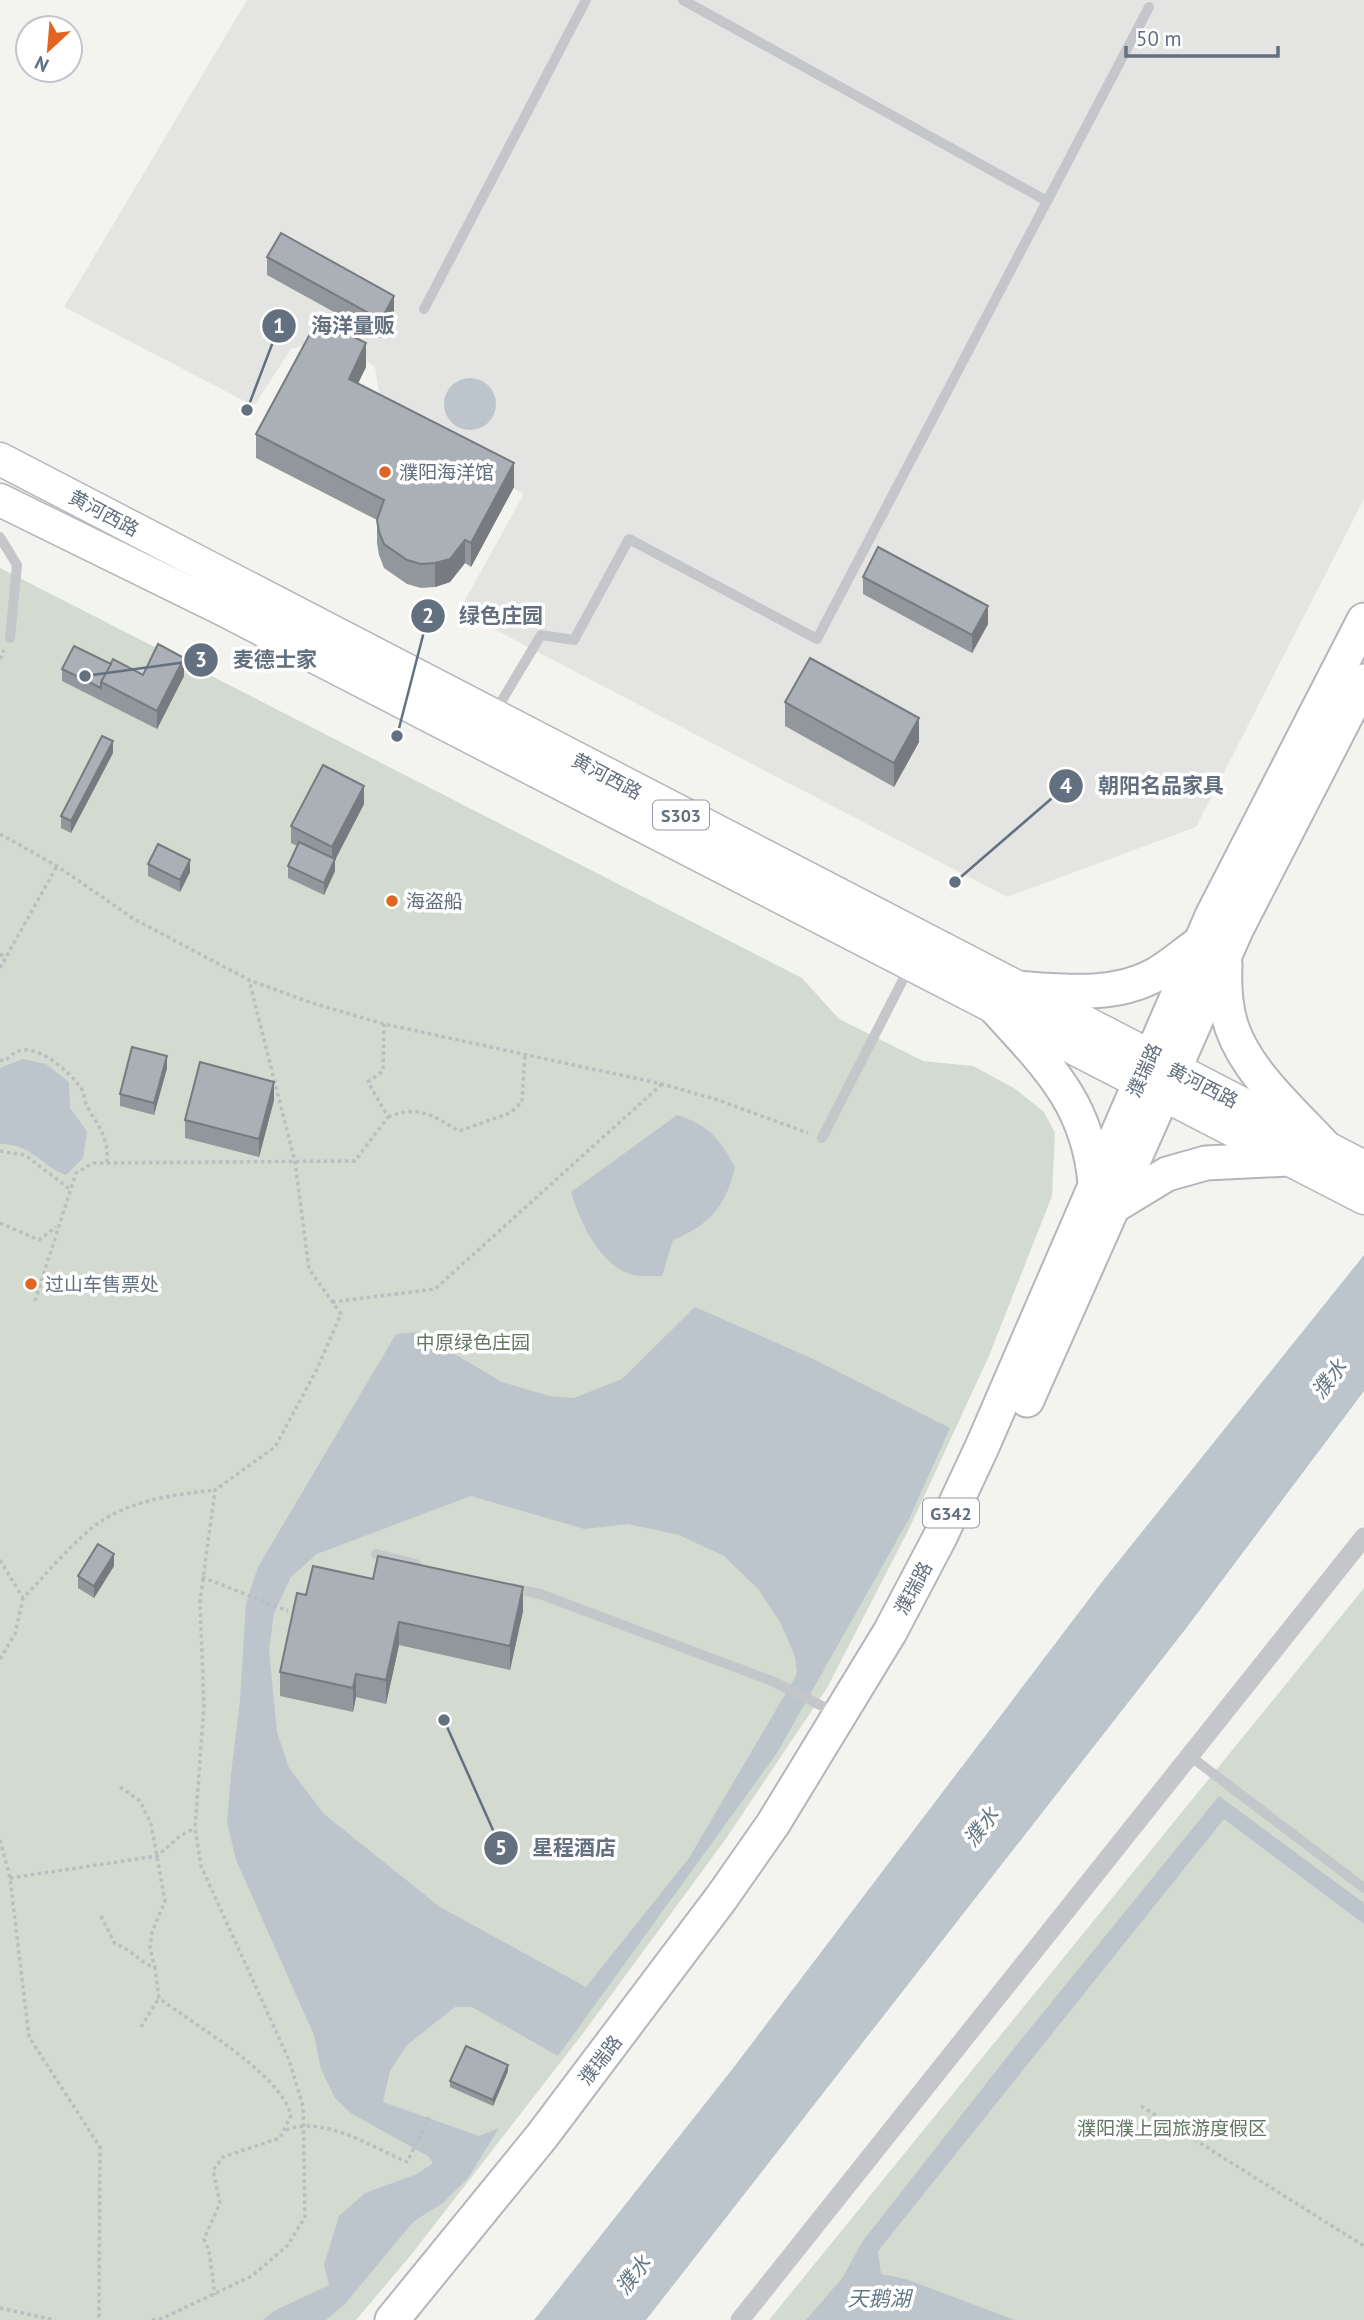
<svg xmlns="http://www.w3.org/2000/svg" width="1364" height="2320" viewBox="0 0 1364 2320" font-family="'PT Sans','Noto Sans SC',sans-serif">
<rect width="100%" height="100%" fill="#f3f4ef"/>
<polygon fill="#e4e5e3" points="247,0 1364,0 1364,499 1196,827 1007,897 459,611 524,494 382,411 375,367 348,346 323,341 291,349 254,406 64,307"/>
<g fill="#d3dbd1">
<polygon points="0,568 802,978 839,1019 923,1061 973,1066 1014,1088 1044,1112 1055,1133 1052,1196 989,1356 909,1529 827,1688 725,1840 584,2032 411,2255 356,2320 0,2320"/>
<polygon points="1364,1588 1364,2320 769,2320"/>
</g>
<g fill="#bcc5cb" fill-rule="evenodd">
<circle cx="470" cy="404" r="26"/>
<path d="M23,1059L46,1064L69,1082L70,1108L87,1131L83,1158L66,1175C39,1165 33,1144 0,1144V1068Z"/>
<path d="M677,1115C709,1125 719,1138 735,1167C726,1206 710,1225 673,1240L662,1276C653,1276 642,1277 633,1275C600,1266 580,1222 571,1192Z"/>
<polygon points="1364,1255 1364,1391 1184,1631 646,2320 534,2320 734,2067 1105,1578"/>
<path d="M695,1307L811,1358L950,1428L909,1519L777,1753L558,2056L472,2007H455L407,2045L390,2071L383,2102L479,2136L499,2128L468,2178L443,2203L414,2221L345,2304L326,2320H263L274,2311L329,2285L324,2265L339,2216L365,2193L417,2174L433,2163L428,2156L352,2114L335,2098L321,2069L314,2035L236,1860L227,1823L231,1774L240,1700L246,1603L258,1567L396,1334L417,1332L502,1382L549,1396L574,1398L622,1379ZM471,1496L584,1529L628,1524L679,1535L724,1556L758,1589L780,1622L795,1656L797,1674L689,1858L586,1987L440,1907L324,1814L289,1768L277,1732L269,1650L274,1613L291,1577L317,1554Z"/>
<polygon points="1219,1796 1364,1903 1364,1924 1224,1819 878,2251 881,2274 906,2279 1015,2320 806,2320 843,2277 862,2242 1007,2057"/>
</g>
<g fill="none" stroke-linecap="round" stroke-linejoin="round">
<g stroke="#b4b7bb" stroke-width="35">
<g id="primary">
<polyline points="0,459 1364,1167"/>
<polyline points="0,500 222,609 1364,1198"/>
</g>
</g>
<g stroke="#b4b6ba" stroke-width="37">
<g id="trunk">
<path d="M1225,964C1224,985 1225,1007 1232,1028C1248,1074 1294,1113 1326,1148"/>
<path d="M1016,988C1062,991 1113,998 1155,975C1171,966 1185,953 1200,943"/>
<path d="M997,1010C1048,1066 1088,1104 1095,1183"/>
<polyline points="1111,1208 1167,1174 1206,1163 1288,1159"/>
<polyline points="1027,1400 1237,928 1364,681"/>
<polyline points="392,2320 542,2136 722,1897 773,1824 890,1632 940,1537 982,1447 1212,916 1364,620"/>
</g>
</g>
<g stroke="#bbbdbf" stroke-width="3.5" stroke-dasharray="3.5 3.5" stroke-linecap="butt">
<polyline points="0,659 4,650"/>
<polyline points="0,834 57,866 134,919 249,980 312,1003 384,1024 662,1084 718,1100 808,1133"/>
<polyline points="0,955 7,955"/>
<polyline points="0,968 57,866"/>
<path d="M0,1060L5,1061C10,1056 15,1051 23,1050C42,1048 71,1073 81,1088C85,1094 84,1102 88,1108C99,1127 109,1139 107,1162"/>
<path d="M388,1117C418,1105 432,1115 459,1131L510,1113L522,1102L525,1054"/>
<polyline points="0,1151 25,1155 70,1189"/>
<polyline points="0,1223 39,1240 56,1227"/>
<polyline points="35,1301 76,1173 93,1163 355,1161 388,1117 368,1082 383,1071 384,1024"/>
<polyline points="332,1302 435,1289 662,1084"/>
<path d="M0,1560L23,1598C44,1577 77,1537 100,1522C132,1500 177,1494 215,1490"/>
<polyline points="202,1577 288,1611"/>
<polyline points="0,1659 15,1634 23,1598"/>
<polyline points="120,1787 140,1801 151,1824 165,1901 152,1932 150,1948 155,1968"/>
<polyline points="0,1840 10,1878 29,2037 100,2147 99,2320"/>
<polyline points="10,1878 157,1856 180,1836 195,1828"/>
<path d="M101,1916L115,1944C133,1950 136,1960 155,1968L159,1998C195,2026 279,2072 291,2115L280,2138L223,2157L213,2170L220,2203L204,2239L209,2251L215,2295"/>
<polyline points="141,2027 159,1998"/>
<polyline points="1141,2106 1364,2246"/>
<path d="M286,2130C324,2115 372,2147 407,2162L430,2115"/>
<polyline points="0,2308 55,2320"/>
<polyline points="152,2320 163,2318 252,2276 288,2245 305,2217 303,2106 289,2060 201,1866 195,1828 204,1706 200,1602 215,1490 275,1447 316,1371 341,1314 309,1269 295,1162 249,980"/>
</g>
<g stroke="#c4c6ca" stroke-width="10">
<polyline points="683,0 1047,201"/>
<polyline points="424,309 586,0"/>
<polyline points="0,537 17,565 10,638"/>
<polyline points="495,712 541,635 574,640 629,539 817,639 1149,7"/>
<polyline points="822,1138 909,968"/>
<polyline points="376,1554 416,1564"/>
<polyline points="512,1588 540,1594 772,1681 834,1712"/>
<polyline points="1190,1756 1364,1888"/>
</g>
<polyline stroke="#c4c6ca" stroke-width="19" points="740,2320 1364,1537"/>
<use href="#primary" stroke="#fff" stroke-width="32"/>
<use href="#trunk" stroke="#fff" stroke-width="33"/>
</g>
<g fill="#92979c">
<polygon points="267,257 394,314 381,338 267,275"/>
<polygon points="366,367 358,383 514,487 471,567 465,563 450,582 435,587 421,588 407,584 384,568 379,555 377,543 377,520 256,458 256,434"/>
<polygon points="863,577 988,624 972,653 863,594"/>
<polygon points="62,669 143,675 184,676 157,729 62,681"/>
<polygon points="785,702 919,742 894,787 785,726"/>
<polygon points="113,753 71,833 61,828 61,816"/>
<polygon points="364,804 335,860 335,871 324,895 288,878 288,866 297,846 291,843 291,826"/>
<polygon points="148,864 190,872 180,892 148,876"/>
<polygon points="167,1068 154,1115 120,1106 120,1094"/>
<polygon points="274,1100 259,1157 185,1138 185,1120"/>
<polygon points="114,1566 94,1598 78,1588 78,1576"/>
<polygon points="306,1595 523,1611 510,1670 399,1645 386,1704 356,1697 353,1712 280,1696 280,1672"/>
<polygon points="508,2071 493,2106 450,2087 450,2081"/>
</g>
<g fill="#777b7f">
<polygon points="394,296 394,314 381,338 381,320"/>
<polygon points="366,343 366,367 349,402 349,379"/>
<polygon points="514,463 514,487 471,567 471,543"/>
<polygon points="465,540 465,563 450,582 435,587 435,563"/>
<polygon points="988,606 988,624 972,653 972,635"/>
<polygon points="184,658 184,676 157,729 157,711"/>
<polygon points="919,718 919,742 894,787 894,763"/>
<polygon points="113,741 113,753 71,833 71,821"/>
<polygon points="364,786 364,804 335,860 335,871 324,895 324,883 332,865 332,847"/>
<polygon points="190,860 190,872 180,892 180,880"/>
<polygon points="167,1056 167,1068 154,1115 154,1103"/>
<polygon points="274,1082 274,1100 259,1157 259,1139"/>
<polygon points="114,1554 114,1566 94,1598 94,1586"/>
<polygon points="523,1587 523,1611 510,1670 510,1646"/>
<polygon points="399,1622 399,1645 386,1704 386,1680"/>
<polygon points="356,1674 356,1697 353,1712 353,1688"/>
<polygon points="508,2065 508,2071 493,2106 493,2100"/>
</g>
<g fill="#aab0b5" stroke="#777b7f" stroke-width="2">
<polygon points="281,233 394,296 381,320 267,257"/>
<polygon points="318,319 366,343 349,379 514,463 471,543 465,540 450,559 435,563 421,564 407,560 384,544 379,532 377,520 384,500 256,434"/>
<polygon points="878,547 988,606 972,635 863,577"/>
<polygon points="158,644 184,658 157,711 101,682 113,659 143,675"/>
<polygon points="74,646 111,664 101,682 101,688 62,669"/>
<polygon points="810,658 919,718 894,763 785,702"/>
<polygon points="102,736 113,741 71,821 61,816"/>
<polygon points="323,765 364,786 332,847 291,826"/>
<polygon points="299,842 335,859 324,883 288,866"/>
<polygon points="158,844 190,860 180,880 148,864"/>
<polygon points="132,1047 167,1056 154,1103 120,1094"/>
<polygon points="200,1062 274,1082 259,1139 185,1120"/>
<polygon points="98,1544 114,1554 94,1586 78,1576"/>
<polygon points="378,1556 523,1587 510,1646 399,1622 386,1680 356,1674 353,1688 280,1672 297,1593 306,1595 313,1566 373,1579"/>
<polygon points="466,2046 508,2065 493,2100 450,2081"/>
</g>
<g fill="#e06523" stroke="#fff" stroke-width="2.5">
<circle cx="385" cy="472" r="7"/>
<circle cx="392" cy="901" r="7"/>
<circle cx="31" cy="1284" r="7"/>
</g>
<g text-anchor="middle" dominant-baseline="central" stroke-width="7" stroke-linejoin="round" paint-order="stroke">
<g fill="#fff" stroke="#929ba6" stroke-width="2">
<rect x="653" y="800.5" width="56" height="29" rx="5"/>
<rect x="923" y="1498.5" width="56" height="29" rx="5"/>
</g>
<g font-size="18" font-weight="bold" fill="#637080">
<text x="681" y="815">S303</text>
<text x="951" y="1513">G342</text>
</g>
<g font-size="19" fill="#637080" stroke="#fff" text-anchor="start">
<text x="399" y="472">濮阳海洋馆</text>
<text x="406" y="901">海盗船</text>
<text x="45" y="1284">过山车售票处</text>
</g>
<g font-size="19" fill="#637080" stroke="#fff">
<text transform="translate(104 513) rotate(28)">黄河西路</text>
<text transform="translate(607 776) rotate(28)">黄河西路</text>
<text transform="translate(1144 1070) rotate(-66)">濮瑞路</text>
<text transform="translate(1203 1085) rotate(27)">黄河西路</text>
<text transform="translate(913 1588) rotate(-62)">濮瑞路</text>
<text transform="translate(600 2060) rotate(-52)">濮瑞路</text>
</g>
<g font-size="19" fill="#637862" stroke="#fff">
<text x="473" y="1342">中原绿色庄园</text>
<text x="1172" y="2128">濮阳濮上园旅游度假区</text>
</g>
<g font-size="21" font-style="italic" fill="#637885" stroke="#fff">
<text transform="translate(1329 1379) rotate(-52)">濮水</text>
<text transform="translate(981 1827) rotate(-52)">濮水</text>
<text transform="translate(633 2275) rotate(-52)">濮水</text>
<text x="879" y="2298">天鹅湖</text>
</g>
</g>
<path fill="none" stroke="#637080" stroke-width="2.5" d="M247 410L279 326M397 736L428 616M85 676L201 660M955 882L1066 786M444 1720L501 1848"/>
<g fill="#637080" stroke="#fff" stroke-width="2.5">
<circle cx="247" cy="410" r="7"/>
<circle cx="397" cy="736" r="7"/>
<circle cx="85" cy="676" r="7"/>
<circle cx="955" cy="882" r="7"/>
<circle cx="444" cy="1720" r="7"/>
<circle cx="279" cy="326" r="18"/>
<circle cx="428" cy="616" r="18"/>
<circle cx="201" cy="660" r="18"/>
<circle cx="1066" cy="786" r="18"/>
<circle cx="501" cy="1848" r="18"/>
</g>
<g font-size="21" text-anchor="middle" font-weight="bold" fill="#fff">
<text x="279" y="333">1</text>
<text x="428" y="623">2</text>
<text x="201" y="667">3</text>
<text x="1066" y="793">4</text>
<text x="501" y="1855">5</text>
</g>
<g font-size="21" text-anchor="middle" font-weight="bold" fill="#637080" stroke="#fff" stroke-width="7" stroke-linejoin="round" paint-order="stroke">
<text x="353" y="333">海洋量贩</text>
<text x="501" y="623">绿色庄园</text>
<text x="275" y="667">麦德士家</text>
<text x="1161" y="793">朝阳名品家具</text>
<text x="574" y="1855">星程酒店</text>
</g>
<g transform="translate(49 49) rotate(206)"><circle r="33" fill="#ffffff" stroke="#c1c6cc" stroke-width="2"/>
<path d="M0-5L12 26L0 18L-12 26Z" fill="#e06523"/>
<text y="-10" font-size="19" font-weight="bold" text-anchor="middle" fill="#637080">N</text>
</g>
<path d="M1126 46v10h152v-10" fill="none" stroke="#637080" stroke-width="3.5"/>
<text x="1136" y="46" font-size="21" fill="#637080" stroke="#ffffff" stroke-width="5" paint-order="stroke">50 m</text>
</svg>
